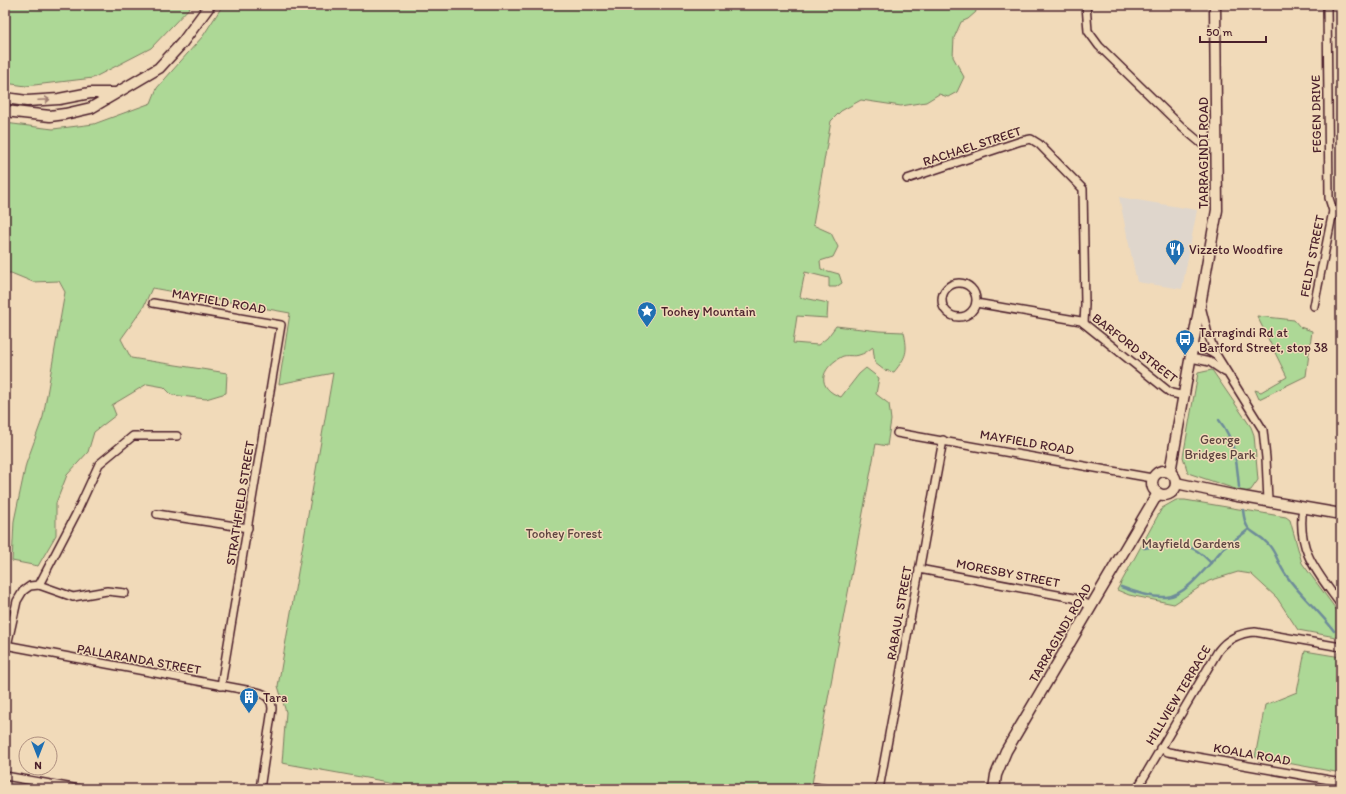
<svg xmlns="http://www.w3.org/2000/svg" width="1346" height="794" viewBox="0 0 1346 794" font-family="Itim,sans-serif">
<rect width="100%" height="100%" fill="#f1dab9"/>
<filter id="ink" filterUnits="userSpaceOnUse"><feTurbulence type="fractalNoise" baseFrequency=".025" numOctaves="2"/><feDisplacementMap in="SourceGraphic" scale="8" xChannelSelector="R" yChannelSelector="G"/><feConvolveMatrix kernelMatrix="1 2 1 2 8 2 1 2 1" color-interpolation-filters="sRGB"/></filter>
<g filter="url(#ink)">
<polygon fill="#dfd6cc" points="1119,197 1197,210 1182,289 1137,282"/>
<g fill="#add896" stroke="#7c7c60">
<polygon points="5,5 192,5 151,48 93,78 26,86 5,83"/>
<path d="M223,5H974L976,12L968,19L961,22L954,38L953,57L964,77L957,92L948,97L939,94L926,102L901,106L861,100L841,111L831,121L813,225L831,233L838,247L833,257L820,261L821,269L839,274L842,283L836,287H829V278L805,272L800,297L828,303L827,318L797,316L793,343L818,345L827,338L836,326L879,331L904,332C908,352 907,356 894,372L884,370L875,363L873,347C869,350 864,354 859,355C854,357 846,354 841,357C820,369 816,388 841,397L859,374L866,368L879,378L876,394L889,404L891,420L887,446L876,444L811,789H428L282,763L286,712L278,686L333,373L279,384L290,313L152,288L143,308L121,339L131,358L227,373L226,393L206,399L172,395L164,387L147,384L112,405L116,415L94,432L88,452L67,475L56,503V535L38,566L12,561L14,521L26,464L43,417L65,292L59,281L33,282L11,273H5V123L53,129L94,124L151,103L157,88L203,36Z"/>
<polygon points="1257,316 1294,320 1300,327 1312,331 1306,376 1259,399 1255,390 1261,392 1287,377"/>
<polygon points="1212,370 1251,427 1254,435 1258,480 1251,490 1244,492 1188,473 1183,457 1198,373"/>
<polygon points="1176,500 1185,500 1286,517 1290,520 1302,563 1341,616 1341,638 1298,630 1277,598 1251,574 1238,572 1209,581 1174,604 1129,595 1117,590 1162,508"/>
<polygon points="1305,651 1341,657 1341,773 1255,757 1265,705 1297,692"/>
</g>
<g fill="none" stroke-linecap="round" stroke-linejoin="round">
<g stroke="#6e8c99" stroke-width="2.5">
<path d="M1219,420C1235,440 1237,462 1239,487"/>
<path d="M1243,510C1246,537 1254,528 1269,545C1276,553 1278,563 1284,572C1297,593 1319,610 1334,631"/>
<path d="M1144,548C1174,543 1189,539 1211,563"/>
<path d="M1121,587C1134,592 1152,598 1166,597C1188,596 1211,560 1226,546C1233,540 1241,536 1248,530"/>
</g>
<g stroke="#4a1f2b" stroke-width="10">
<g id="street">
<polyline points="1086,5 1088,31 1099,46 1183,128 1202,144 1216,145"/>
<polyline points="1327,5 1329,198 1333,211 1341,217"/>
<polyline points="907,179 1021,141 1031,139 1039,144 1083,189 1085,305 1084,323"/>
<circle cx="959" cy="300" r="17"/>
<polyline points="153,303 281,325 221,686"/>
<polyline points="976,303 1081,321 1167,390 1171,393 1185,396"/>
<polyline points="1201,306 1208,334 1216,355"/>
<polyline points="1314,306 1333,211"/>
<polyline points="1193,348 1207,350 1217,356 1263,430 1266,458 1268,501"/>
<polyline points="1191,358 1210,362 1225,372"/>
<polyline points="897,433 1152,478"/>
<path d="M1303,507C1296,550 1317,572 1341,605"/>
<polyline points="157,514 248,528"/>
<polyline points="919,569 1074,598 1091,606"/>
<polyline points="39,585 76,514 99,464 133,436 177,436"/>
<path d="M5,645L257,692C266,694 272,699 272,709L260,789"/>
<polyline points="7,646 17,601 23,591 30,586 39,585 73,597 107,591 125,593"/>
<polyline points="1160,748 1168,752 1341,782"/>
<polyline points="5,776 79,789"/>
<polyline points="814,787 826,789"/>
<polyline points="879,789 943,440"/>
<path d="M1137,789L1218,651C1227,639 1239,633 1255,632L1341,647"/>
</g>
</g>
<g stroke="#4a1f2b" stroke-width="13">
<g id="secondary">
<polyline points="5,98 27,101 59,99 90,93 114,93"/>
<polyline points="5,111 50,116 65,114 91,108 159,68 182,43 210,5"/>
<circle cx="1164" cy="483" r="12"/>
<polyline points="1170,472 1217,210 1215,5"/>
<polyline points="1176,483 1232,495 1341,514"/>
<polyline points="994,789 996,775 1006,751 1158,493"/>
</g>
</g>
<use href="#street" stroke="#f1dab9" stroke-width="7"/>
<use href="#secondary" stroke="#f1dab9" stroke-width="10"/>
</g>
<defs><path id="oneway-shaft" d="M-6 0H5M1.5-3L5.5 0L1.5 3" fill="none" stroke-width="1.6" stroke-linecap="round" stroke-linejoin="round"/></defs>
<use stroke="#9e7c72" href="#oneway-shaft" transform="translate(44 100) rotate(-3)"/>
</g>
<defs>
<g id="restaurant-pin" transform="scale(1)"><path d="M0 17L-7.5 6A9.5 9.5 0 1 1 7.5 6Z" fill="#1f6fb2" stroke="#f1dab9"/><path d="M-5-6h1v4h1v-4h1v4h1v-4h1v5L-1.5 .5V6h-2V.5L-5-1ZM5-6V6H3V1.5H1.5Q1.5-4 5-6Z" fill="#fff"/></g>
<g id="sight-pin" transform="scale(1)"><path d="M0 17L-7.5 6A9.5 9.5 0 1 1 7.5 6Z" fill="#1f6fb2" stroke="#f1dab9"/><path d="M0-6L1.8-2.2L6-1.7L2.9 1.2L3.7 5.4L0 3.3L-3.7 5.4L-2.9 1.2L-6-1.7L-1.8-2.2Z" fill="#fff"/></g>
<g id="bus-pin" transform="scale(1)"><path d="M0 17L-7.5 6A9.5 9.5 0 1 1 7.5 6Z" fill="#1f6fb2" stroke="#f1dab9"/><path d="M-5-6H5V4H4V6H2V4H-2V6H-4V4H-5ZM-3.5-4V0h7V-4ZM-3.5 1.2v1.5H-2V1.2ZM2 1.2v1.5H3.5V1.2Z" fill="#fff"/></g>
<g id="building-pin" transform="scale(1)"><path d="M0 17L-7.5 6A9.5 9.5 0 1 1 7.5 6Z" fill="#1f6fb2" stroke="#f1dab9"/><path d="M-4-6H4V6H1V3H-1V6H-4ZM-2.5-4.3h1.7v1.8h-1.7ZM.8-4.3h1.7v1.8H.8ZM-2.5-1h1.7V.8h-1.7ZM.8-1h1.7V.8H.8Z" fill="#fff"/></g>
</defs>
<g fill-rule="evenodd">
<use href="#restaurant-pin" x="1175" y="249"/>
<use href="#sight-pin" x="647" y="311"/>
<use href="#bus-pin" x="1185" y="339"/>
<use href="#building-pin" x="249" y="697"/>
</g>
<g text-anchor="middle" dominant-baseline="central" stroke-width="3" stroke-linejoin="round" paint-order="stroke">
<g font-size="13" fill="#4a1f2b" stroke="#f1dab9">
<text transform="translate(1316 114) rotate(-91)">FEGEN DRIVE</text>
<text transform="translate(972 146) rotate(-18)">RACHAEL STREET</text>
<text transform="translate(1203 153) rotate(-90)">TARRAGINDI ROAD</text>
<text transform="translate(1312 256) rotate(-79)">FELDT STREET</text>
<text transform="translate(219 301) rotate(10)">MAYFIELD ROAD</text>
<text transform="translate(1135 348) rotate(38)">BARFORD STREET</text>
<text transform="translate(1027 442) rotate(10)">MAYFIELD ROAD</text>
<text transform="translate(240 503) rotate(-81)">STRATHFIELD STREET</text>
<text transform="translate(1008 573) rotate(11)">MORESBY STREET</text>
<text transform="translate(899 613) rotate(-80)">RABAUL STREET</text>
<text transform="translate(1060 633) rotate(-60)">TARRAGINDI ROAD</text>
<text transform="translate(139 659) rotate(10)">PALLARANDA STREET</text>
<text transform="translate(1178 695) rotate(-59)">HILLVIEW TERRACE</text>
<text transform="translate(1252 754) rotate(10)">KOALA ROAD</text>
</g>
<g font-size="13" fill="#4a1f2b" stroke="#f1dab9" text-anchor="start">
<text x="1189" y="249">Vizzeto Woodfire</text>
<text x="661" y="311">Toohey Mountain</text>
<text x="1199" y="332">Tarragindi Rd at<tspan x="1199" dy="15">Barford Street, stop 38</tspan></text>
<text x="263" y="697">Tara</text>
</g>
<g font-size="13" fill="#5e4440" stroke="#f1dab9">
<text x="1220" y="439">George<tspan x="1220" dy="15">Bridges Park</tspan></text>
<text x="564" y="533">Toohey Forest</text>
<text x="1191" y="543">Mayfield Gardens</text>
</g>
</g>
<rect width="1346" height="794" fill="none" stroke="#f1dab9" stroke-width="20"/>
<rect x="10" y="10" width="1326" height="774" fill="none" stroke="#4a1f2b" stroke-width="1.5" filter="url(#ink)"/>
<g transform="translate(38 756) rotate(180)"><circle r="19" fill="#f1dab9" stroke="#ae8f80"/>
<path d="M0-3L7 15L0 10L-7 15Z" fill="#1f6fb2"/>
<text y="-6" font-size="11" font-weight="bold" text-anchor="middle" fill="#4a1f2b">N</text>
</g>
<path d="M1200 36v6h66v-6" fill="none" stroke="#4a1f2b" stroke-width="2"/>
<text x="1206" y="36" font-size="12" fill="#4a1f2b" stroke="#f1dab9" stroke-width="3" paint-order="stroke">50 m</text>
</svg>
